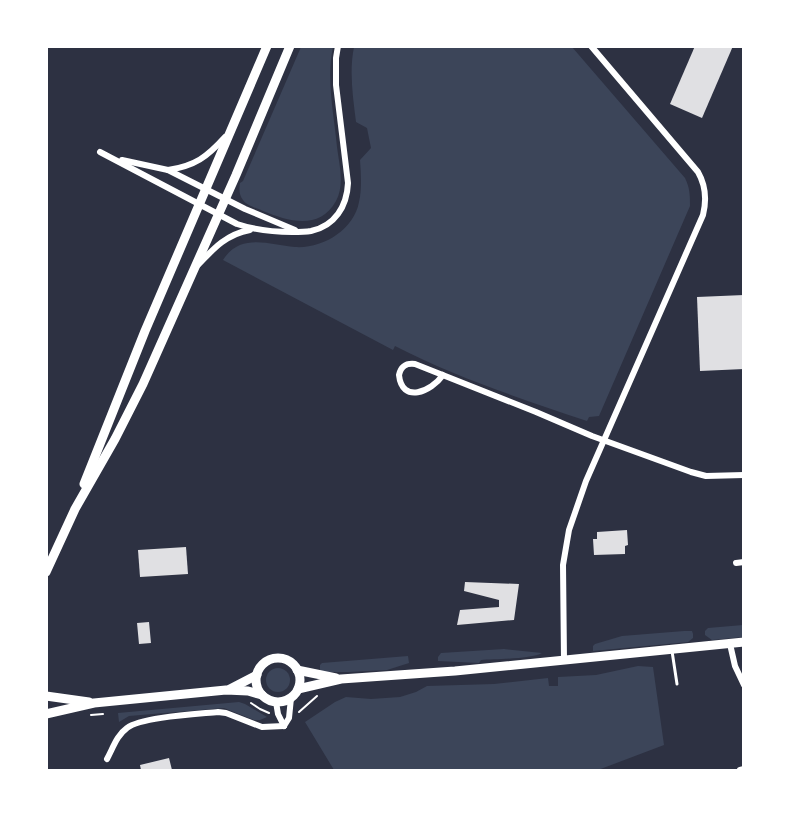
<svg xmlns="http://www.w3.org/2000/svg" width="790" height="817" viewBox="0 0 790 817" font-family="'Source Sans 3',sans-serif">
<rect width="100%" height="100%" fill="#2d3142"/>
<g fill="#3c4559">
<path d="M301,47H333C326,79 334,114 337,147C339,164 345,184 336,201C319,231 288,221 263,211C257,208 247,206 243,200C239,195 239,189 240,183L243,181Z"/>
<path d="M354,47H572L685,178C690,188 690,196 690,206L599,416L589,417L587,421C522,399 457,378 395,346L393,350L223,260C241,232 269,245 295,247C322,249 354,230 359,202C362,189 361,174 360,160L371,148L367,128L356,122C353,97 349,72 354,47Z"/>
<polygon points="743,625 743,637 712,640 705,635 705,631 708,628"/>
<polygon points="684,631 692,631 693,634 693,638 688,642 593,651 593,646 595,644 622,636"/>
<path d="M504,649L542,653C532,659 495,659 481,660L479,663L438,661V657L441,653Z"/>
<polygon points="408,656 409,663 387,670 349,672 320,672 320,665 322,663"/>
<polygon points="638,666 653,667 664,745 598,770 334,770 305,722 335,702 346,697 371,699 400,697 416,692 427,686 494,684 548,678 549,686 558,686 558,677 596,675"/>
<circle cx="278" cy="680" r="12"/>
<polygon points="239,702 245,704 267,717 260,720 254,720 224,708 129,716 119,722 118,713"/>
</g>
<g fill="#e0e0e3">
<polygon points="695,46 733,46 702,118 670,104"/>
<polygon points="744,295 744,369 700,371 697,297"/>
<polygon points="627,530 628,545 625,546 625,554 594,555 593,539 597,539 597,532"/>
<polygon points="186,547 188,574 140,577 138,550"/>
<polygon points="465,582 519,584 514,620 457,625 460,610 499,607 499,600 464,591"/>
<polygon points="149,622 151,643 139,644 137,623"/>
<polygon points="169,758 172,770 141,770 140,765"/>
</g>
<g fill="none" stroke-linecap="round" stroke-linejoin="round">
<g stroke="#fff" stroke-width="2">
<polyline points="251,703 260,709 269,713"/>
<polyline points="299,712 317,696"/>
<polyline points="91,715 103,714"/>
</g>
<polyline stroke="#fff" stroke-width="3" points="672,651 677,684"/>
<g stroke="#fff" stroke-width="6">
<path d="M100,152L237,224C255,230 274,232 292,232C299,232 305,232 311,231C335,226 347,206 348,183L336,85V58L338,46"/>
<polyline points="122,160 168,170 245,209 295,230"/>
<path d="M168,170C195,166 207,157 225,137"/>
<path d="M198,265C214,248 227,234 250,230"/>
<path d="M443,375C431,392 402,404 399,375C401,366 406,363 415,364L536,412L592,436L691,472L706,476L744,475"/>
<polyline points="736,563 744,562"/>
<polyline points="730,644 735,666 744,685"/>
<path d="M564,660L563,565L569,530L586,481L703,215C707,199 706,186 698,172L591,46"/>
<polyline points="276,702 278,714 284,726"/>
<polyline points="284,726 289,718 291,698"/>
<path d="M107,759C113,748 117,735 127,728C141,717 199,714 218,712L226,713L262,727L284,726"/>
<polyline points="740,770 744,769"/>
</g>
<g stroke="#fff" stroke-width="9">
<polyline points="84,484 145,331 267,46"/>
<polyline points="46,572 75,509 115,439 143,384 236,175 290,46"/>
<circle cx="278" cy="680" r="22"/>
<polyline points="297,670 336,678"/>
<polyline points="230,689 257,675"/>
<polyline points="298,689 341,679 455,671 744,642"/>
<polyline points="46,696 89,702"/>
<polyline points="46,714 94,703 226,690 248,691 262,695"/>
</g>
</g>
<rect width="790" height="817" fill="none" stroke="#ffffff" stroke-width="96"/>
</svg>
